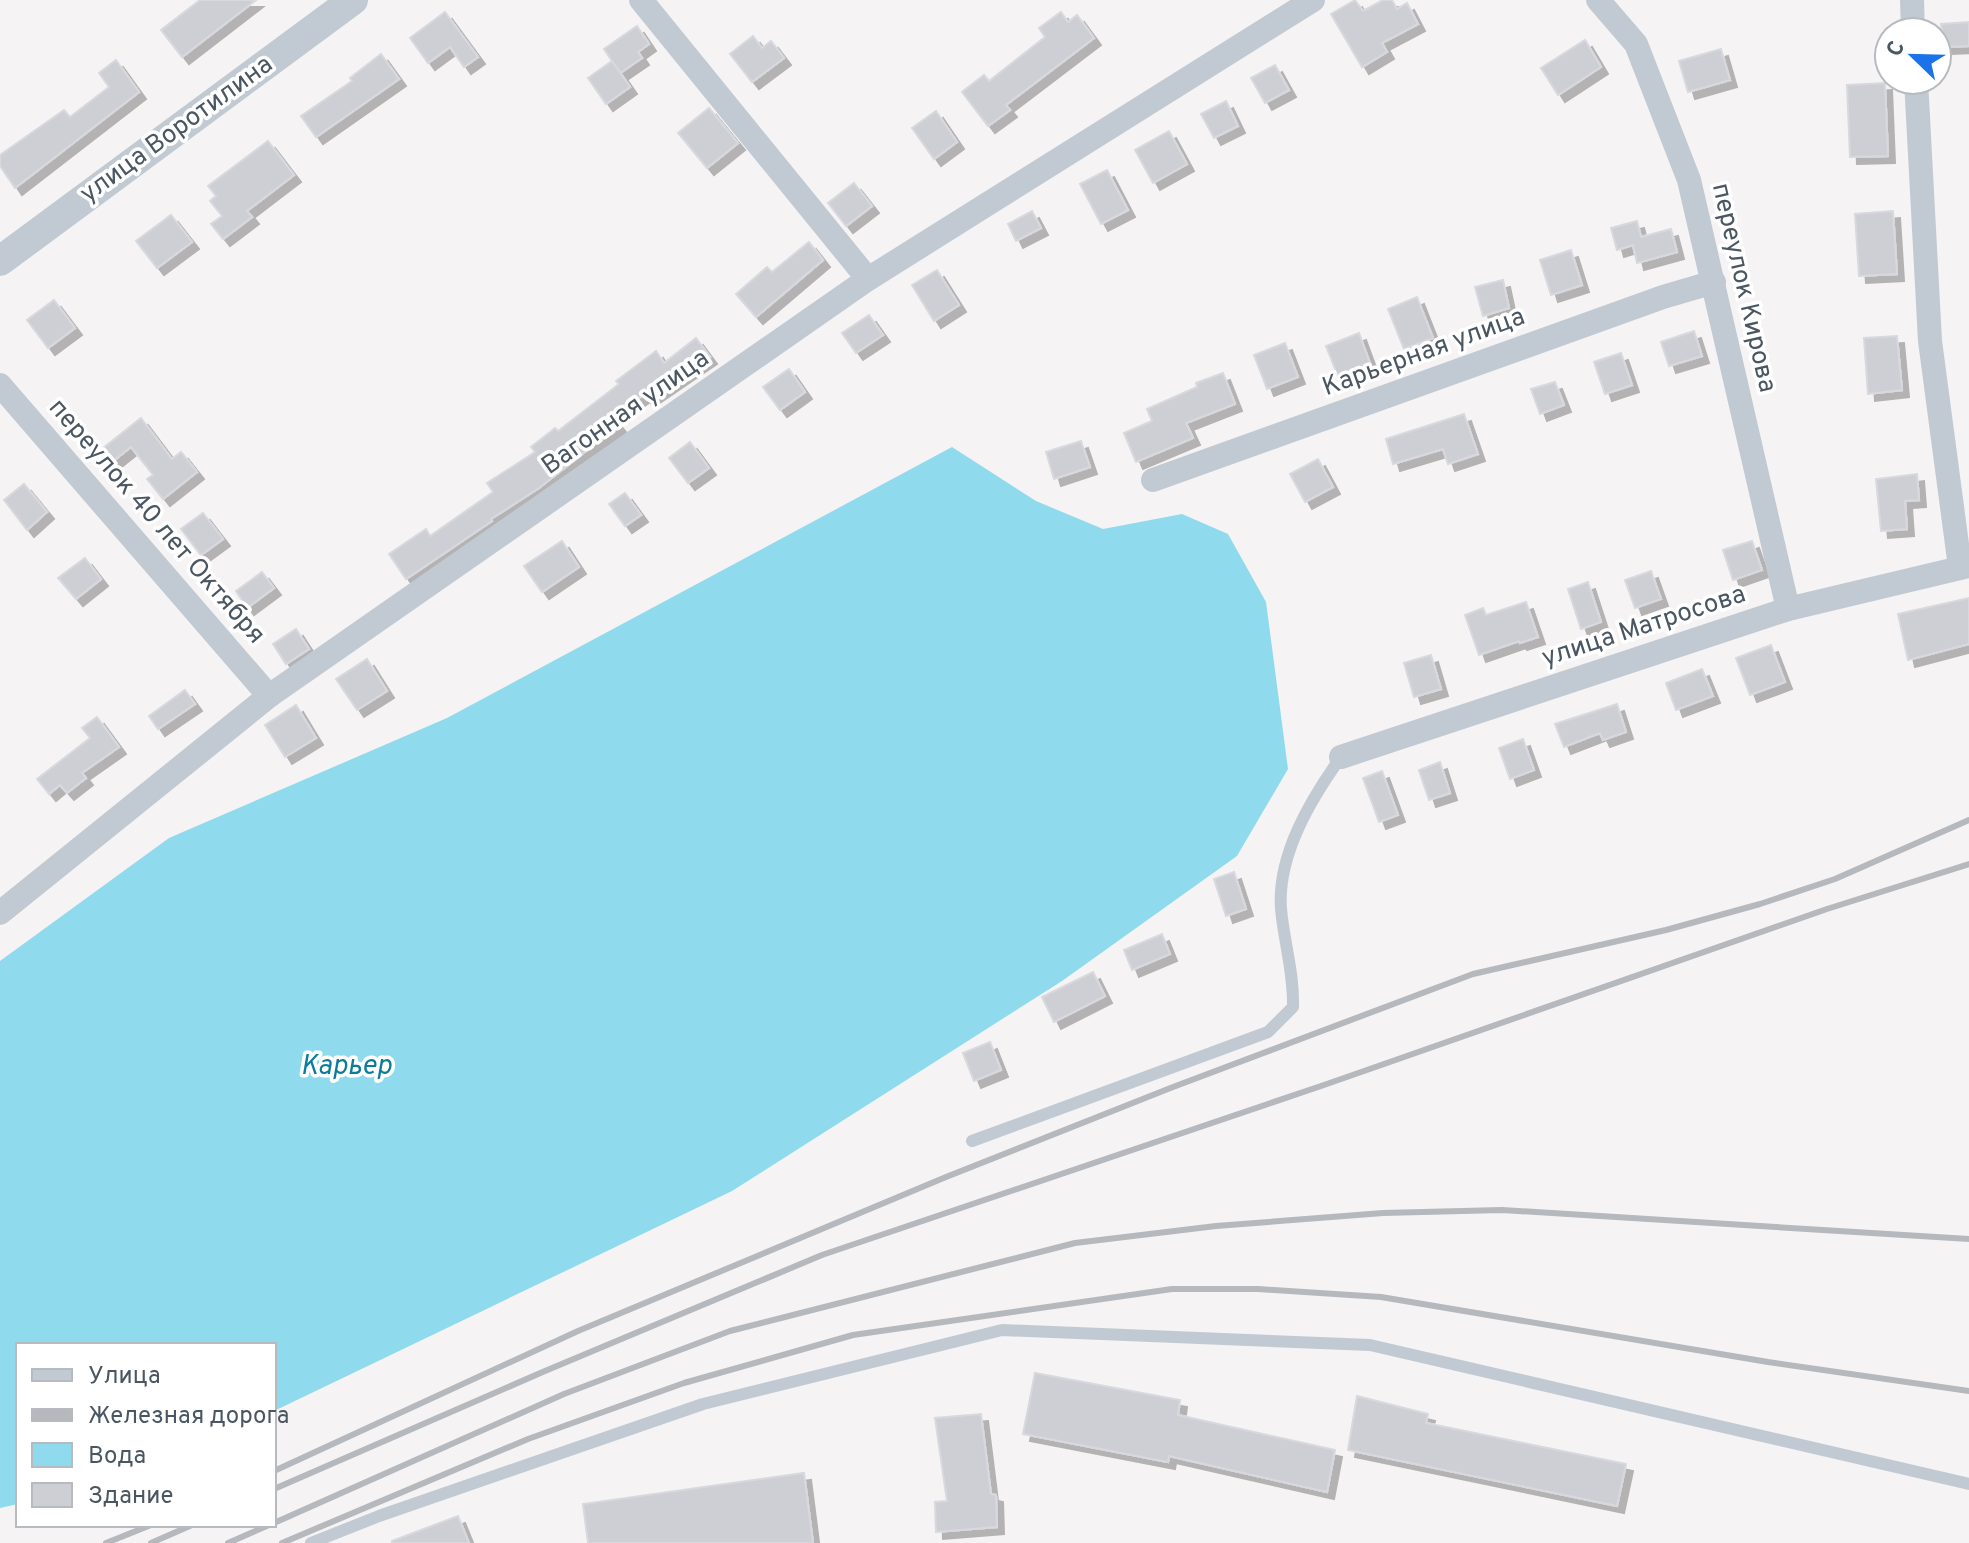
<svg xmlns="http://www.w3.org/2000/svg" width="1969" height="1543" viewBox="0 0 1969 1543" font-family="Overpass,sans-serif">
<defs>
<filter id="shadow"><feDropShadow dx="7" dy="7" stdDeviation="0" flood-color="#0004"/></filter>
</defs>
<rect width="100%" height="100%" fill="#f5f3f3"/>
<polygon fill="#90daee" points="952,447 1036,501 1103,529 1182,514 1228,534 1266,602 1288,769 1237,856 1062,981 732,1191 274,1411 274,1345 18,1345 18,1504 0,1508 0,961 169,838 447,718"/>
<g fill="#cdcfd5" stroke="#d7d9de" stroke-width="2" filter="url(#shadow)">
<polygon points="200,0 256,0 182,57 161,30"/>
<polygon points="1355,0 1363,11 1383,0 1392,0 1397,9 1407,3 1418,24 1382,43 1387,52 1362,67 1331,14"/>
<polygon points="445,12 478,57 464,67 450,47 428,63 410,38"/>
<polygon points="1061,12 1068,22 1077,15 1094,38 1006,105 1010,110 988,126 962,92 984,75 989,81 1045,37 1039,28"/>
<polygon points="1969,22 1969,46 1944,47 1941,24"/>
<polygon points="637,26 649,44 638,52 642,58 620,73 604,49"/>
<polygon points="753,36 762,48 771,41 784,58 752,82 730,54"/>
<polygon points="1585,40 1601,67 1558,95 1541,68"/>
<polygon points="1721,49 1730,80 1688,92 1679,61"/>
<polygon points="381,54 399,79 316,137 301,116 352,81 350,78"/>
<polygon points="116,60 139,92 15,188 0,166 0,155 64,110 70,117 109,87 99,73"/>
<polygon points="612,61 630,87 606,104 588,78"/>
<polygon points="1275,65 1289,90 1265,103 1251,78"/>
<polygon points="1885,83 1888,156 1850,157 1847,85"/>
<polygon points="1226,101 1238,126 1214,138 1201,114"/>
<polygon points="709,108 738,143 707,168 678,133"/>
<polygon points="936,111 957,142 934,159 912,128"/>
<polygon points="1169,131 1187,164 1153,183 1135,150"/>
<polygon points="268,141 294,175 247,211 252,217 223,239 211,224 222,216 210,201 216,196 208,186"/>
<polygon points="1107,170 1128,210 1101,224 1080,184"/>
<polygon points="854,183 872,206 846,226 828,203"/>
<polygon points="1032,211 1041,228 1016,241 1008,224"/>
<polygon points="1893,211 1897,274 1859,276 1855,214"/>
<polygon points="171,215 192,242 157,268 136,241"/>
<polygon points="1637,221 1641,237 1671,229 1677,252 1637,263 1633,245 1617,250 1611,228"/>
<polygon points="809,242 823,260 756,317 736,294 767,267 772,272"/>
<polygon points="1571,250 1582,285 1551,295 1540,260"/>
<polygon points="937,270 959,305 934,321 912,285"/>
<polygon points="1503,280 1509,308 1483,316 1475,287"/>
<polygon points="1417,297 1433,338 1404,349 1388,309"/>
<polygon points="54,300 75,328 48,348 27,320"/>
<polygon points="869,315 883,335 856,353 842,333"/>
<polygon points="1694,331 1702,356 1669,366 1661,342"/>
<polygon points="1359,333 1371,366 1339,379 1326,346"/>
<polygon points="1897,336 1902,390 1868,394 1864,338"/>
<polygon points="696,338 710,357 647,400 643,395 613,418 619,425 539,488 491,519 492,521 406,579 389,554 426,529 430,536 493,492 487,483 535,452 531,447 555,428 558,431 619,384 616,381 656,351 664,363"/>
<polygon points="1285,343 1298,377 1267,389 1254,355"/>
<polygon points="1621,353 1632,385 1605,394 1594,362"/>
<polygon points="789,369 805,392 780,410 763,387"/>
<polygon points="1223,373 1235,404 1186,423 1193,438 1136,462 1124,433 1152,421 1147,409 1197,387 1196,383"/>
<polygon points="1555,382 1564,405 1540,414 1531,389"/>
<polygon points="1464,414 1478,454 1448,464 1443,449 1393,464 1386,439"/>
<polygon points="141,418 172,459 181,452 197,472 163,499 147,479 153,475 131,447 102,470 92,457"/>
<polygon points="1081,441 1090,467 1054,479 1046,452"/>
<polygon points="690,442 709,468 688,483 669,458"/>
<polygon points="1318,459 1333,487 1305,502 1290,474"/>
<polygon points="1917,474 1919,500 1905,501 1907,529 1881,531 1876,479"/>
<polygon points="24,484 47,512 27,530 4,500"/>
<polygon points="625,493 641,515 625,526 609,504"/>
<polygon points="203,513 223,539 201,555 181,529"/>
<polygon points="562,541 579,567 542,592 524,566"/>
<polygon points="1752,541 1762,570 1733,580 1723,550"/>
<polygon points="85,558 101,579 76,599 58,578"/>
<polygon points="1651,571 1661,599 1635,608 1625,580"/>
<polygon points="262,572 274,588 247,608 236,591"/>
<polygon points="1588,582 1601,622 1581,629 1568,589"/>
<polygon points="1969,598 1969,644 1908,660 1898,614"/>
<polygon points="1526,602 1538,637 1520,643 1519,641 1479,655 1465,615 1483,608 1486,615"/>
<polygon points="296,629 309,649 286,664 273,644"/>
<polygon points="1771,645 1785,682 1750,695 1736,658"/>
<polygon points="1431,655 1441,689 1414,697 1404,663"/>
<polygon points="367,659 387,691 357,710 336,679"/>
<polygon points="1702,669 1713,696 1676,710 1666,683"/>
<polygon points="185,690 195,704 158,729 149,716"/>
<polygon points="1617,704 1626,732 1603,740 1600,733 1564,747 1555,724"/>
<polygon points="296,705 316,738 285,757 265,725"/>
<polygon points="97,717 119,747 82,773 86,778 67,793 60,785 49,794 37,779 90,738 82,728"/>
<polygon points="1523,739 1534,770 1510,779 1499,748"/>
<polygon points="1440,762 1450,793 1429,800 1419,770"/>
<polygon points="1382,771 1398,815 1379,822 1363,778"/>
<polygon points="1234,872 1246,909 1226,916 1214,879"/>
<polygon points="1162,934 1170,954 1132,970 1124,950"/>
<polygon points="1093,972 1105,996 1054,1022 1042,997"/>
<polygon points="990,1042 1001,1070 974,1081 963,1053"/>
<polygon points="1035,1373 1180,1400 1178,1415 1335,1450 1327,1492 1169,1456 1168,1462 1023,1434"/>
<polygon points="1357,1396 1428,1414 1426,1423 1626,1464 1617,1506 1348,1450"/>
<polygon points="981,1414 991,1494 996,1495 997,1527 936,1532 935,1502 947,1501 935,1418"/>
<polygon points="804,1473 813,1543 588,1543 583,1504"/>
<polygon points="458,1516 469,1543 392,1543 392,1541"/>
</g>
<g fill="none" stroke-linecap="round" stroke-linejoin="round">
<g stroke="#c1cad2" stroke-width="12">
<path d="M972,1141L1268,1032L1293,1007C1294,973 1284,942 1281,909C1277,855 1311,799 1341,757"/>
<polyline points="311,1543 379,1516 703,1404 1002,1330 1370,1345 1969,1484"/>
</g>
<g stroke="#c1cad2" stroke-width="24">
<polyline points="641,0 868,279"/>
<polyline points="1598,0 1636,44 1689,180 1788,609"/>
<polyline points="1912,0 1913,32"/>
<polyline points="1916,80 1930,341 1960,567"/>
<polyline points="0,385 269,696"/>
<polyline points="1153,480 1663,297 1714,282"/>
<polyline points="1341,757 1788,609 1969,566"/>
<polyline points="0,913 269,696 868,279 1313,0"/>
</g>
<polyline stroke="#c1cad2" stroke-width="30" points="0,261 353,0"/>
<g stroke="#b5b8bd" stroke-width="6">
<polyline points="274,1471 578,1331 946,1177 1173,1087 1473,974 1666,930 1760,904 1835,879 1969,820"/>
<polyline points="274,1489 545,1371 822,1255 1324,1085 1827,909 1969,864"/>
<polyline points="274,1523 564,1394 730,1331 1075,1243 1216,1226 1383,1213 1502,1210 1969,1239"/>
<polyline points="106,1543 151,1525"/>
<polyline points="151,1543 192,1525"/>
<polyline points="228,1543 269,1525"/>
<polyline points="282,1543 528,1439 684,1383 853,1335 1172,1289 1258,1289 1381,1297 1768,1362 1969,1391"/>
</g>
</g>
<g text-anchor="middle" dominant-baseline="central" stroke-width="7" stroke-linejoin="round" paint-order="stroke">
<g font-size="26" fill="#4a5661" stroke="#fff">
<text transform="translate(177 130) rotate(-36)">улица Воротилина</text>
<text transform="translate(1743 288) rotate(77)">переулок Кирова</text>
<text transform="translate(1424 353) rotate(-20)">Карьерная улица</text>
<text transform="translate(626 413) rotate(-35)">Вагонная улица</text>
<text transform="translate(156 522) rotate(49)">переулок 40 лет Октября</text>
<text transform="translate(1644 627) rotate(-18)">улица Матросова</text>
</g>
<g font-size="28" font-style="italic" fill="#0c7c9b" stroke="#fff">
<text x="346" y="1067">Карьер</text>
</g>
</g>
<rect x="16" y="1343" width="260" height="184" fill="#ffffff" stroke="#b7bbc0" stroke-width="2"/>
<rect x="32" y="1369" width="40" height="12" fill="#c1cad2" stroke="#b7bbc0" stroke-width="2"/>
<text x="88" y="1383" font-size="24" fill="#4a5661">Улица</text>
<rect x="32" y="1409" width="40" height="12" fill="#b5b8bd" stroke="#b7bbc0" stroke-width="2"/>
<text x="88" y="1423" font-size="24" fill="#4a5661">Железная дорога</text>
<rect x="32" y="1443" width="40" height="24" fill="#90daee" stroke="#b7bbc0" stroke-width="2"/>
<text x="88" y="1463" font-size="24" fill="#4a5661">Вода</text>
<rect x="32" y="1483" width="40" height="24" fill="#cdcfd5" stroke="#b7bbc0" stroke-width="2"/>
<text x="88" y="1503" font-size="24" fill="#4a5661">Здание</text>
<g transform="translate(1913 56) rotate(293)"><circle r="38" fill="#ffffff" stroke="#b7bbc0" stroke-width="2"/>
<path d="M0-6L14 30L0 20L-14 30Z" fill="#1a73e8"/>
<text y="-12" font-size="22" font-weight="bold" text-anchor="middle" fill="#4a5661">С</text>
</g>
</svg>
